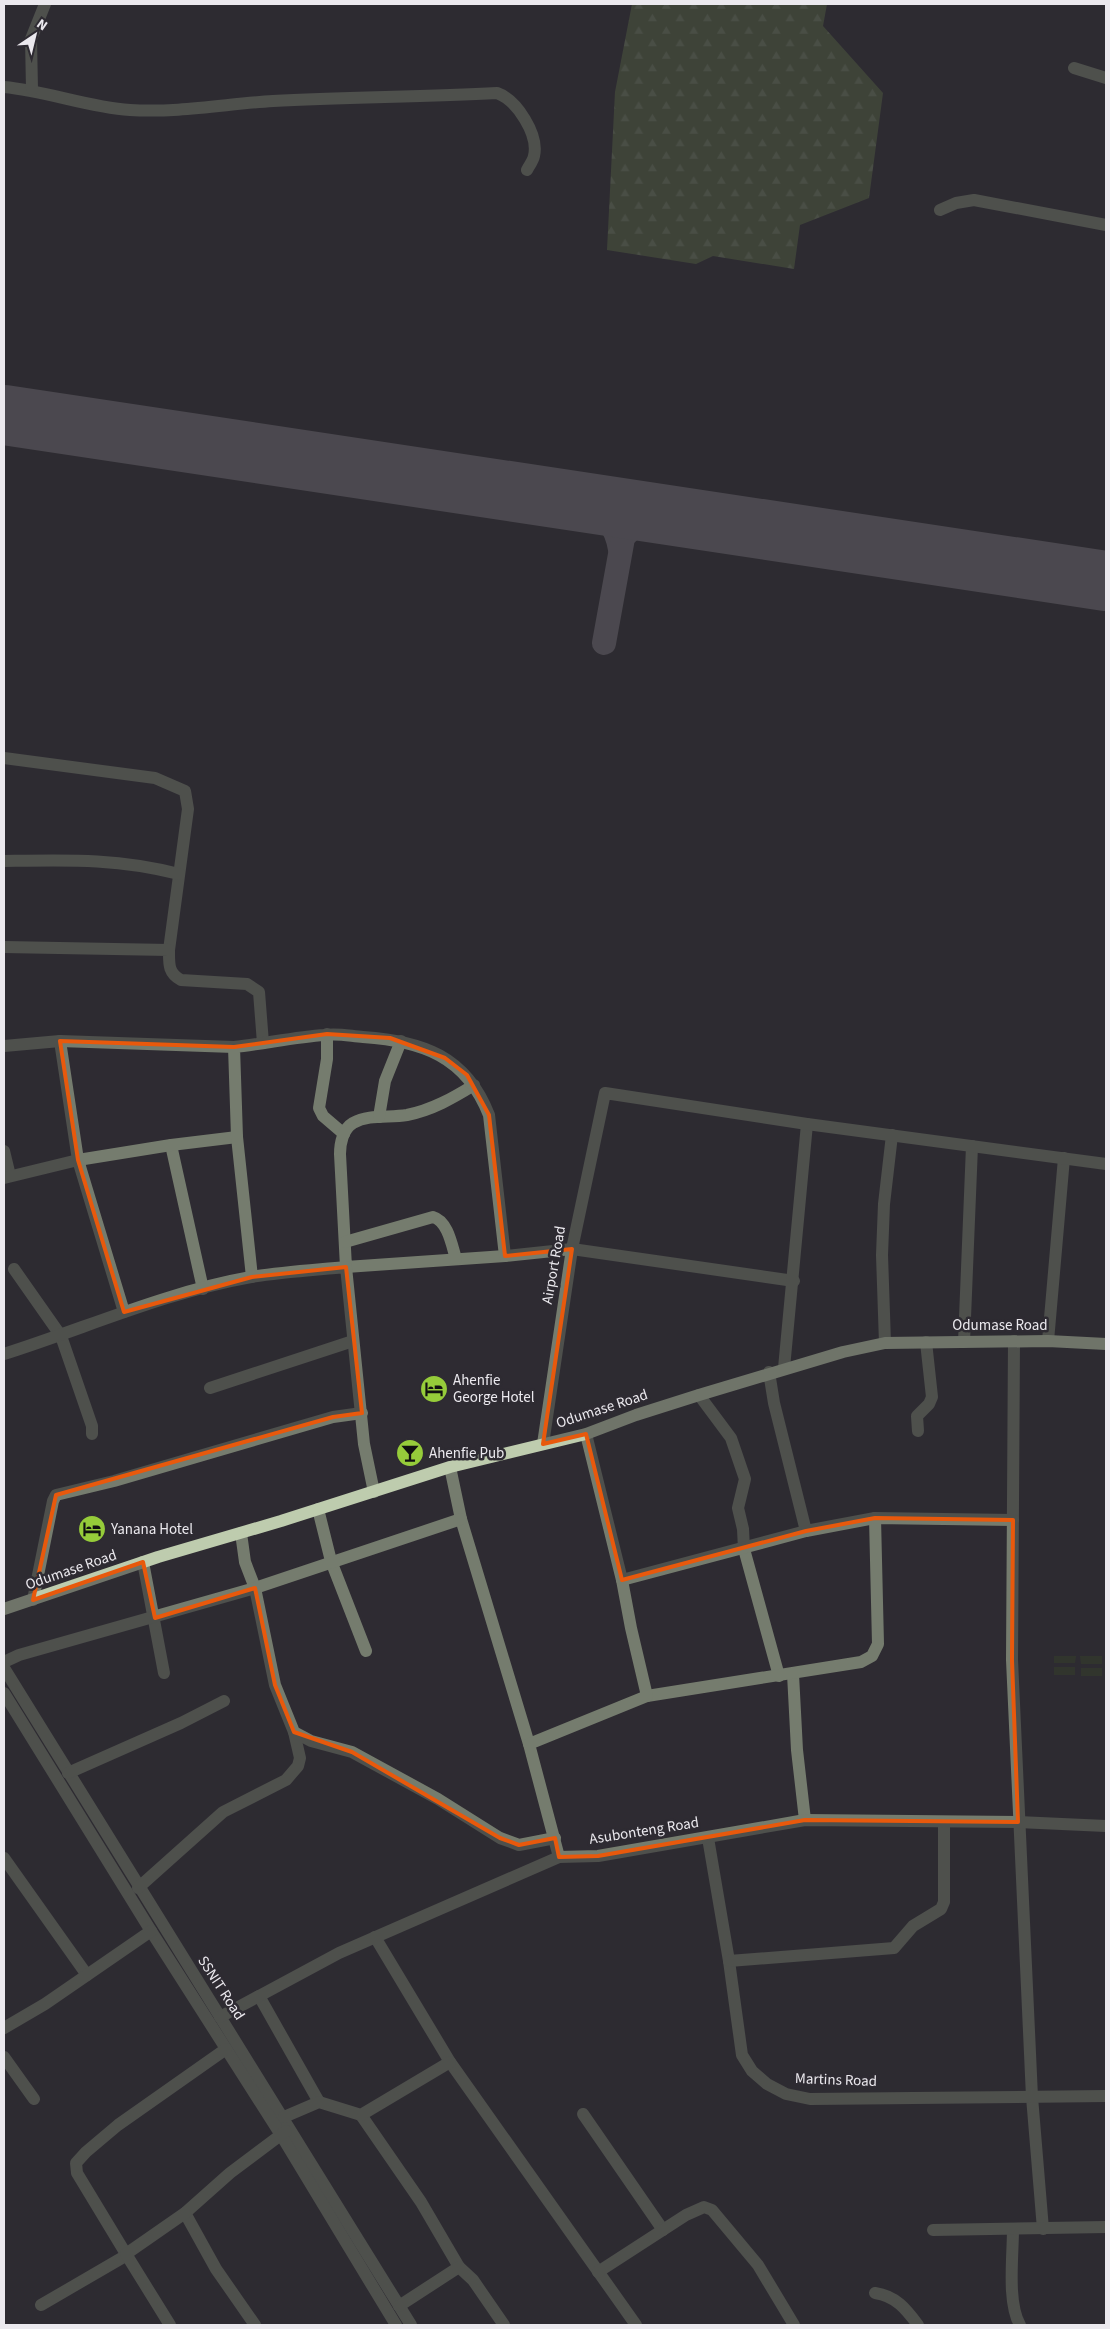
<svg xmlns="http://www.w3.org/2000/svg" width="1110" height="2329" viewBox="0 0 1110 2329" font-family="'Source Sans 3',sans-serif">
<defs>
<pattern id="forest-firs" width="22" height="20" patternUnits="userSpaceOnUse" patternTransform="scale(1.25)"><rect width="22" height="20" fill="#536142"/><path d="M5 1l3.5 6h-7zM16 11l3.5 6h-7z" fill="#6c785e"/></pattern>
</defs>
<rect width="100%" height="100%" fill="#2e2b32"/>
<g fill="#374228">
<polygon points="1054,1656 1076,1656 1075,1663 1054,1663"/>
<polygon points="1080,1656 1102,1656 1102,1664 1081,1664"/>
<rect x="1054" y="1667" width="21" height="8"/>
<rect x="1081" y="1668" width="21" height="8"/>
</g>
<polygon fill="url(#forest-firs)" points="632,4 827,4 823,26 883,93 869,198 800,225 794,269 713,256 696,264 607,250 615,92"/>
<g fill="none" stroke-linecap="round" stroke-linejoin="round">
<g stroke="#6f6c73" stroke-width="24">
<path d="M586,503C605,514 616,525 620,549"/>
<path d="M604,643L623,538C633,524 647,519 663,514"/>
</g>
<polyline stroke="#6f6c73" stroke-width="60" points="4,415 1106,581"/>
<g stroke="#757c6e" stroke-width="12">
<polyline points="1074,68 1106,78"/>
<path d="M4,87C47,91 87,107 130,110C178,113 226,104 273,101C348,97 422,97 497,93C517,100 539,135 534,156C533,161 529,166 527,170"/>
<polyline points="32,89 31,39 45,4"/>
<polyline points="940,210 956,203 974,200 1106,225"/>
<polyline points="4,758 155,778 185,791 188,809 169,950"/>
<path d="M4,861C66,860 118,858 179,874"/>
<path d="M4,947L169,950C169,964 168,973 181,980L247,984L259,992L263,1043"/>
<polyline points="327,1034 327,1059 319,1108 323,1116 344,1134"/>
<polyline points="60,1041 78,1160 124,1312"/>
<polyline points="4,1046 60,1041 234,1047"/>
<path d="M474,1085C453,1098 432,1110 407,1115C389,1118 369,1114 353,1123C343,1129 340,1143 340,1154L346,1267L505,1256L572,1249L794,1281"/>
<polyline points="379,1117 385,1081 401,1041"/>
<polyline points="171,1145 203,1289"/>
<polyline points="4,1151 10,1176"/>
<polyline points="4,1178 78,1160 171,1145 237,1137"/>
<path d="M345,1242L433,1217C448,1221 452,1246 456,1259"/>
<polyline points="14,1269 61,1336 92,1426 92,1434"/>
<path d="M252,1277L237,1137L234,1047C264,1044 294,1037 325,1035C337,1033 350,1036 363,1037C422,1041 466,1056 489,1115L505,1256"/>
<polyline points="1014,1341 1012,1660 1032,2097 1043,2229"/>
<polyline points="1048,1341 1064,1158"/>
<polyline points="964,1342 972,1146"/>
<polyline points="885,1343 882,1255 884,1204 892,1135"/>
<path d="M4,1354C86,1328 166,1292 251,1277C282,1272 315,1270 346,1267L364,1444L374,1492"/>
<polyline points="784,1368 807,1124"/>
<polyline points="769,1372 774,1403 806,1531"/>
<polyline points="210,1388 353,1341"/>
<polyline points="699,1395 731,1438 745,1479 738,1508 743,1529 744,1549 779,1676"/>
<polyline points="918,1431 917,1416 929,1404 932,1397 926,1342"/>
<polyline points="543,1444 572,1249 605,1093 807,1124 1106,1164"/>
<polyline points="450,1467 461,1519 529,1744"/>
<polyline points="318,1509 331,1561 366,1651"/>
<polyline points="241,1533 245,1562 255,1588 275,1685 294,1732 311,1741 352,1752 438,1799 500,1838 519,1845 555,1838"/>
<polyline points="143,1562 164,1673"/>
<polyline points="622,1580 806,1531 875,1518 1013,1520"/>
<polyline points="33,1600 53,1501 56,1495 114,1481 333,1417 362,1413"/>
<polyline points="4,1662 19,1655 255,1588 461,1519"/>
<polyline points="4,1668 411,2325"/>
<polyline points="793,1674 797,1750 805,1820"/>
<polyline points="4,1693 151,1931 281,2135 396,2325"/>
<polyline points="647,1696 861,1662 872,1656 878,1644 875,1518"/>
<polyline points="68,1773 181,1723 224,1701"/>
<polyline points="708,1838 729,1961 742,2055 752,2071 767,2084 786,2094 810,2099 1106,2096"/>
<polyline points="559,1857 529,1744 647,1696 631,1628 622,1580 586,1434"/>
<polyline points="4,1858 87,1975"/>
<polyline points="138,1888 223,1812 286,1780 298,1766 300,1758 294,1732"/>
<polyline points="375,1937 450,2062 636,2325"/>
<polyline points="729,1961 894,1948 913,1926 941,1909 944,1902 944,1822"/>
<polyline points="259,1996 319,2102"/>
<polyline points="220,2017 339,1953 559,1857 598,1856 805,1820 1018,1822 1106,1826"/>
<polyline points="4,2028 45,2004 151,1931"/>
<polyline points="4,2057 34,2099"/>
<polyline points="583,2114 663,2230"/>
<polyline points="361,2115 421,2202 459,2267"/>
<polyline points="284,2117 319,2102 361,2115 450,2062"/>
<polyline points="185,2213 216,2269 255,2325"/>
<path d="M1013,2229C1013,2256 1007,2303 1020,2325"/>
<polyline points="933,2230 1106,2227"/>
<polyline points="126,2254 77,2173 76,2163 86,2152 118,2125 226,2049"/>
<polyline points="598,2272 686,2215 704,2207 712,2210 758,2265 794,2325"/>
<path d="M875,2293C896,2296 906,2309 918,2325"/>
<polyline points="41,2305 127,2255"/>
<polyline points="399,2306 459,2267 473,2280 504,2325"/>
<polyline points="170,2325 126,2254 185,2213 230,2173 286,2131"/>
</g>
<polyline stroke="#beccae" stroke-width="12" points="4,1609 158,1557 281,1521 450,1467 586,1434 636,1415 699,1395 843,1352 885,1343 1048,1341 1106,1344"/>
</g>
<path d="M0 0H1110V2329H0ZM327,1034L390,1038L445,1058L467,1075L489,1115L505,1256L572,1249L543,1444L586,1434L622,1580L806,1531L875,1518L1013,1520L1012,1660L1018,1822L805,1820L598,1856L559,1857L555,1838L519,1845L500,1838L352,1752L294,1732L275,1685L255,1588L155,1618L143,1562L33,1600L56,1495L333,1417L362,1413L346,1267L252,1277L124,1312L78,1160L60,1041L234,1047Z" fill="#2e2b32" fill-opacity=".55" fill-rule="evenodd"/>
<path fill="none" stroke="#e8590c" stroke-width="4" stroke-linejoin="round" d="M327,1034L390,1038L445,1058L467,1075L489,1115L505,1256L572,1249L543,1444L586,1434L622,1580L806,1531L875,1518L1013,1520L1012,1660L1018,1822L805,1820L598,1856L559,1857L555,1838L519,1845L500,1838L352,1752L294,1732L275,1685L255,1588L155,1618L143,1562L33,1600L56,1495L333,1417L362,1413L346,1267L252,1277L124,1312L78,1160L60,1041L234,1047Z"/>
<defs>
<g id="hotel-disc" transform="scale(1.4375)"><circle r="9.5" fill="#96cc3a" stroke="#2e2b32"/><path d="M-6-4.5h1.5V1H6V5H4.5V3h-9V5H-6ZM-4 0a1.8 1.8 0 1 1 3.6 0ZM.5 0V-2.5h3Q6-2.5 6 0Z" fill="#111"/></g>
<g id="bar-disc" transform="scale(1.4375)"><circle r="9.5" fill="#96cc3a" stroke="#2e2b32"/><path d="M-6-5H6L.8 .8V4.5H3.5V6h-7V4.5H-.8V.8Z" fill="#111"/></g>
</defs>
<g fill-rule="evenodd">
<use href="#hotel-disc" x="434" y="1389"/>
<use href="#bar-disc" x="410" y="1453"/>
<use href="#hotel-disc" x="92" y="1529"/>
</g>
<g text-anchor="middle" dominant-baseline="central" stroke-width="5" stroke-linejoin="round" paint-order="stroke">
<g font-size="15" fill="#ebe9ee" stroke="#2e2b32">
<text transform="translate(554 1265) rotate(-80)">Airport Road</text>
<text x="1000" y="1325">Odumase Road</text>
<text transform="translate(602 1409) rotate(-18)">Odumase Road</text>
<text transform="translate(71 1570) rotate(-19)">Odumase Road</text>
<text transform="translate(644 1831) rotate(-9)">Asubonteng Road</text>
<text transform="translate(221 1988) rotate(57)">SSNIT Road</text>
<text transform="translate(836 2080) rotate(2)">Martins Road</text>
</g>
<g font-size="15" fill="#ebe9ee" stroke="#2e2b32" text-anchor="start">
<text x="453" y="1380">Ahenfie<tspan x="453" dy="17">George Hotel</tspan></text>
<text x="429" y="1453">Ahenfie Pub</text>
<text x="111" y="1529">Yanana Hotel</text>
</g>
</g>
<rect width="1110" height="2329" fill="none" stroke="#ebe9ee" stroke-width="10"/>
<g transform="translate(35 35) rotate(35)" stroke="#2e2b32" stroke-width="4" paint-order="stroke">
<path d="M0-4L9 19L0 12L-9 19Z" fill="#ebe9ee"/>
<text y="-8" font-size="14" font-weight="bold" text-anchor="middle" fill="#ebe9ee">N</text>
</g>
</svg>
